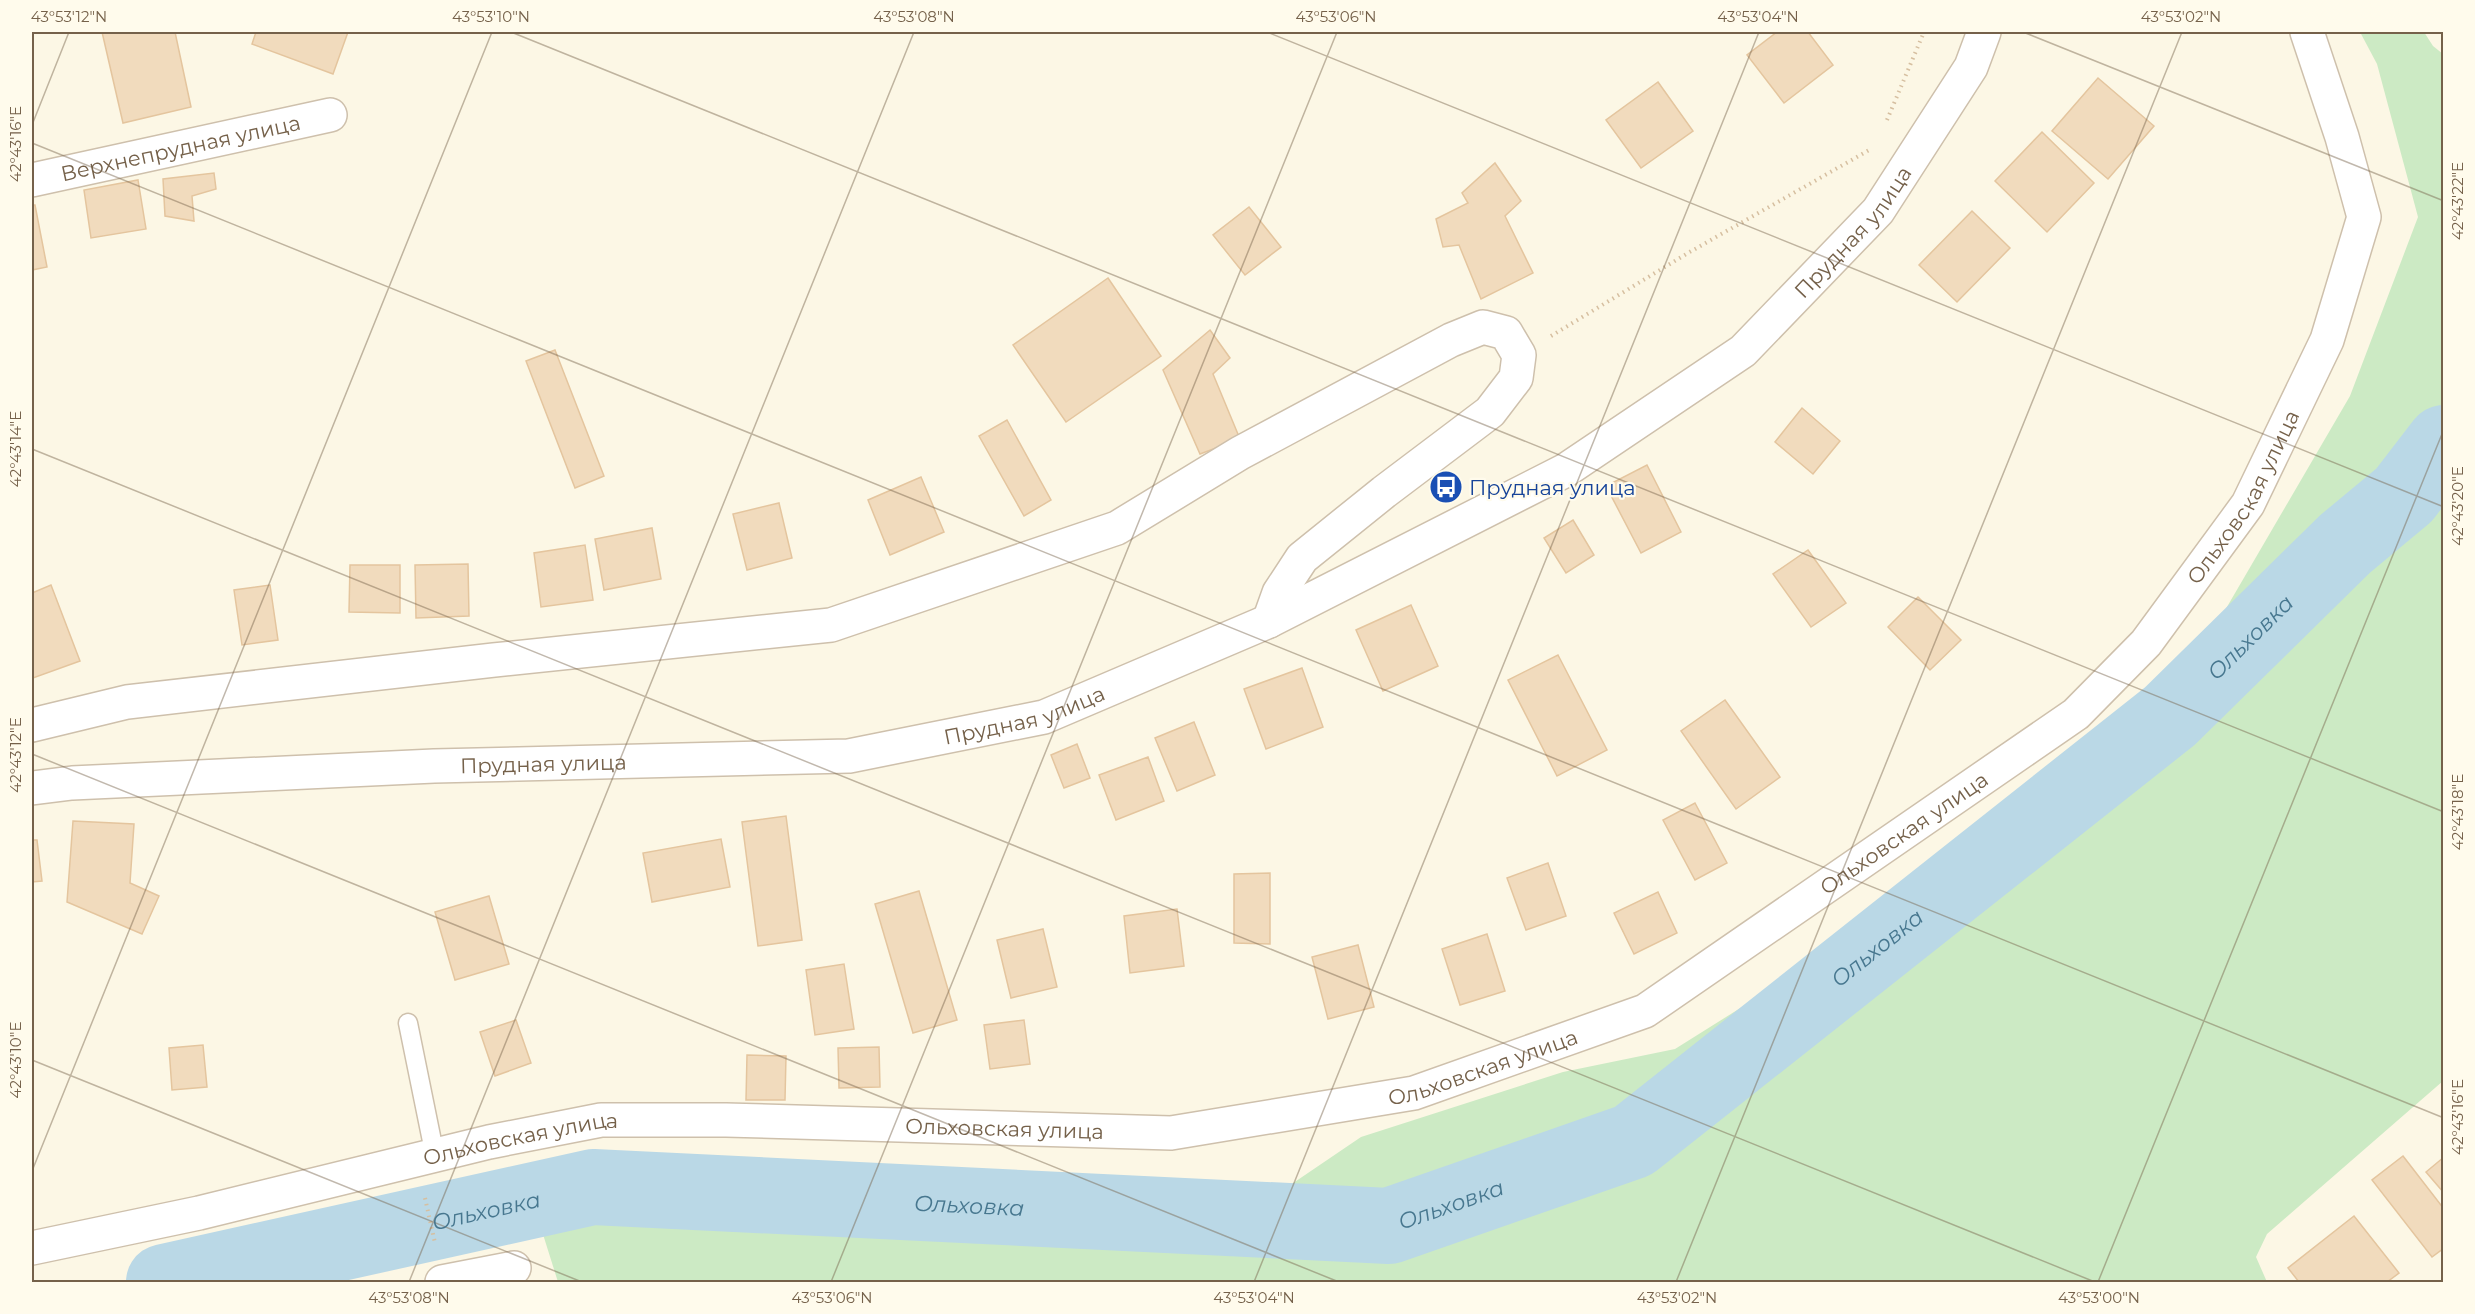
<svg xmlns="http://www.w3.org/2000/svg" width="2475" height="1314" viewBox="0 0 2475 1314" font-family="Montserrat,sans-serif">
<rect width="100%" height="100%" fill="#fcf7e5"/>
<polygon fill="#cceac4" points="2360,32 2424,32 2433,46 2443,54 2443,1081 2267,1234 2256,1257 2267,1282 558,1282 541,1228 537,1172 612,1163 858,1165 1107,1176 1268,1200 1361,1137 1563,1072 1675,1049 1793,975 1856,985 2216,697 2210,636 2350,396 2418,217 2377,64"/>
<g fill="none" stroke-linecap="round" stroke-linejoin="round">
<path stroke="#bad8e6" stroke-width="76" id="s1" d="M164,1282L593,1187L1389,1226L1633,1141L2170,716L2345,544L2404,495L2444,443"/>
</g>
<g fill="#f1dbbd" stroke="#e4c59e" stroke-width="1.5">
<polygon points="102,32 175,32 191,107 123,123"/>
<polygon points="256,32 348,32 333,74 252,44"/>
<polygon points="1777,32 1808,32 1833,65 1784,103 1747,55"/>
<polygon points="2098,78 2154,126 2108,179 2052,131"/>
<polygon points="1658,82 1693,131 1641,168 1606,120"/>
<polygon points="2042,132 2094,183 2047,232 1995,181"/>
<polygon points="1495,163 1521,201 1505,216 1533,273 1481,299 1459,245 1443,247 1436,219 1468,203 1462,193"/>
<polygon points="214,173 216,189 192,196 194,221 165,216 163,179"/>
<polygon points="138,180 146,229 91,238 84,190"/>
<polygon points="32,205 35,205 47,267 32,270"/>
<polygon points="1249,207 1281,247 1245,275 1213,235"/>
<polygon points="1972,211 2010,248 1957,302 1919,265"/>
<polygon points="1108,278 1161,356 1066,422 1013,345"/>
<polygon points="1210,330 1230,358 1213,374 1240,439 1200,454 1163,370"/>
<polygon points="555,350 604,476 575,488 526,361"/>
<polygon points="1802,408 1840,441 1813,474 1775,442"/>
<polygon points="1007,420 1051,500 1024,516 979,436"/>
<polygon points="1647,465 1681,532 1641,553 1606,486"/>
<polygon points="921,477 944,532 890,555 868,500"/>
<polygon points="779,503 792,558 747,570 733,514"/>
<polygon points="1573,520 1594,555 1566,573 1544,538"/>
<polygon points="652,528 661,579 604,590 595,539"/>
<polygon points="585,545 593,600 541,607 534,553"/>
<polygon points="1808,550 1846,603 1811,627 1773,574"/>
<polygon points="468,564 469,616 416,618 415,565"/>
<polygon points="350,565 400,565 400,613 349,612"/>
<polygon points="51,585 80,661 33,678 32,593"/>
<polygon points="270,585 278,640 242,645 234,590"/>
<polygon points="1918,597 1961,640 1930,670 1888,627"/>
<polygon points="1411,605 1438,666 1383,691 1356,630"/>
<polygon points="1558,655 1607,750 1557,776 1508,680"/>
<polygon points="1302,668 1323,727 1266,749 1244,689"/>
<polygon points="1725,700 1780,777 1736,809 1681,731"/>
<polygon points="1194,722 1215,775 1177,791 1155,738"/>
<polygon points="1077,744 1090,778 1064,788 1051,755"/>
<polygon points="1148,757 1164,801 1116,820 1099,775"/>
<polygon points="1695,803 1727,863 1695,880 1663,820"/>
<polygon points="786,816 802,940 758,946 742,822"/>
<polygon points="73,821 134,824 130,883 159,896 142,934 67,902"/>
<polygon points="721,839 730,887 652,902 643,853"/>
<polygon points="32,840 37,840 42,881 32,882"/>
<polygon points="1548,863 1566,916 1526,930 1507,878"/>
<polygon points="1270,873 1270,944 1234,943 1234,874"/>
<polygon points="919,891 957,1020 913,1033 875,904"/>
<polygon points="1658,892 1677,933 1634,954 1614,913"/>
<polygon points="489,896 509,964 455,980 435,912"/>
<polygon points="1177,909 1184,966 1130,973 1124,916"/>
<polygon points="1043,929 1057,987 1011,998 997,940"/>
<polygon points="1487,934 1505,991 1460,1005 1442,949"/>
<polygon points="1358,945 1374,1007 1328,1019 1312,957"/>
<polygon points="844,964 854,1029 815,1035 806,970"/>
<polygon points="516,1020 531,1063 495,1076 480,1032"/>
<polygon points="1024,1020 1030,1064 990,1069 984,1025"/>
<polygon points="203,1045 207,1087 172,1090 169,1048"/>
<polygon points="879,1047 880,1087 839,1088 838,1048"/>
<polygon points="747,1055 786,1056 785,1100 746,1100"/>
<polygon points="2403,1156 2444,1209 2444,1248 2432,1257 2372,1180"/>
<polygon points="2444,1157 2444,1193 2426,1172"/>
<polygon points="2354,1216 2399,1273 2387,1282 2299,1282 2288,1268"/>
</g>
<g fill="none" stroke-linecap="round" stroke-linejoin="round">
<g stroke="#cec0ac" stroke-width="21">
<polyline id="service" points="408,1023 435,1156"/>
</g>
<g stroke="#cec0ac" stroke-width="36">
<g id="minor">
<path id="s2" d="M32,180L330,115"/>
<polyline points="32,725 127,702 494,660 831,625 1117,528 1240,453 1451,340 1483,327 1506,333 1519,355 1516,378 1490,412 1384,492 1302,558 1279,593 1269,621"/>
<path id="s3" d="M32,788L72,783L434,766L849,756L1044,717L1269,621L1566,470L1743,351L1878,211L1971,67L1984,32"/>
<path id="s4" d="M32,1248L199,1213L489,1142L601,1120H726L1171,1133L1414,1093L1645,1011L2076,714L2146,643L2248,504L2327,340L2364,217L2342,137L2307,32"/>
<polyline points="442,1282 514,1268"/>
</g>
</g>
<g stroke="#d6bfa0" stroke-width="4" stroke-dasharray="1.5 4.5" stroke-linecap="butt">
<polyline points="1887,120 1924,32"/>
<polyline points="1551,336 1688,253 1871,149"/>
<polyline points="425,1198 435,1243"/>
</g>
<use href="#service" stroke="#fff" stroke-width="18"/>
<use href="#minor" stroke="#fff" stroke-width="33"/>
</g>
<path fill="none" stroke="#75614a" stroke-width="1.5" stroke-opacity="0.45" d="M511,32L2444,812M1267,32L2444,507M2023,32L2444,201M32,125L69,32M32,143L2444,1118M32,449L2095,1282M32,754L1339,1282M32,1060L582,1282M32,1171L492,32M409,1282L914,32M831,1282L1337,32M1254,1282L1759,32M1676,1282L2182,32M2098,1282L2444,429"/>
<defs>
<g id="bus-disc" transform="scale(1.725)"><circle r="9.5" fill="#1a4fb4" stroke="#fffbec"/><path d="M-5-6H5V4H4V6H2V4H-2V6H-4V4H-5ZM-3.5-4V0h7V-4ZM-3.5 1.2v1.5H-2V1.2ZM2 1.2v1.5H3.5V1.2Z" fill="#fff"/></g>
</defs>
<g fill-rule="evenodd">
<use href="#bus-disc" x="1446" y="487"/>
</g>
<g text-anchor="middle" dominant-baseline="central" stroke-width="4.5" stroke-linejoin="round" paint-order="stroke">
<g font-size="21" fill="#75614a" stroke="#fffbec">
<text stroke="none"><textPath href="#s2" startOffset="152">Верхнепрудная улица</textPath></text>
<text stroke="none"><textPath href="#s3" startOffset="1970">Прудная улица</textPath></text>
<text stroke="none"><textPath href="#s4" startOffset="2444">Ольховская улица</textPath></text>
<text stroke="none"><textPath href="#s3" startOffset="998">Прудная улица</textPath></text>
<text stroke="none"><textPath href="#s3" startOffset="512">Прудная улица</textPath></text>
<text stroke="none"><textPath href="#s4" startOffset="1959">Ольховская улица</textPath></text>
<text stroke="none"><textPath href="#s4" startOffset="1473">Ольховская улица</textPath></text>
<text stroke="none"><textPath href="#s4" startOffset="987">Ольховская улица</textPath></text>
<text stroke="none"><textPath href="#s4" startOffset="501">Ольховская улица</textPath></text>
</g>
<g font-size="21" fill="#164399" stroke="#fffbec" text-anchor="start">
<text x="1469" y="487">Прудная улица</text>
</g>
<g font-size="22" font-style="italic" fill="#47778f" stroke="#fffbec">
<text stroke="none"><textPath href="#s1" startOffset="2292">Ольховка</textPath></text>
<text stroke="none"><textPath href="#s1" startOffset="1806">Ольховка</textPath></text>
<text stroke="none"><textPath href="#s1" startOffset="1302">Ольховка</textPath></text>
<text stroke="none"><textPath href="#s1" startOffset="816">Ольховка</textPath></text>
<text stroke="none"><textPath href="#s1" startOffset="330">Ольховка</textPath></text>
</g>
</g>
<rect width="2475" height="1314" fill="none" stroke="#fffbec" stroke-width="66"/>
<rect x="33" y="33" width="2409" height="1248" fill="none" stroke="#75614a" stroke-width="2"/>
<g font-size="15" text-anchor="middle" fill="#75614a">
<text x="69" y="22">43°53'12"N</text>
<text x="491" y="22">43°53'10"N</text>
<text x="914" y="22">43°53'08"N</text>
<text x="1336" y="22">43°53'06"N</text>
<text x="1758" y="22">43°53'04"N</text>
<text x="2181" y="22">43°53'02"N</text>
<text transform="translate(16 144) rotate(-90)" y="5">42°43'16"E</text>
<text transform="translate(2458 201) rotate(-90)" y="5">42°43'22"E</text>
<text transform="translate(16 449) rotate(-90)" y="5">42°43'14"E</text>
<text transform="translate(2458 506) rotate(-90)" y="5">42°43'20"E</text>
<text transform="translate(16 755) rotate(-90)" y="5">42°43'12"E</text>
<text transform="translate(2458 812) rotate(-90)" y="5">42°43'18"E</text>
<text transform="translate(16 1060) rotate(-90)" y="5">42°43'10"E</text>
<text transform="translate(2458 1117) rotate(-90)" y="5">42°43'16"E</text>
<text x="409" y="1303">43°53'08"N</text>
<text x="832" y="1303">43°53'06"N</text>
<text x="1254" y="1303">43°53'04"N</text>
<text x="1677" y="1303">43°53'02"N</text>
<text x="2099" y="1303">43°53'00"N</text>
</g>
</svg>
